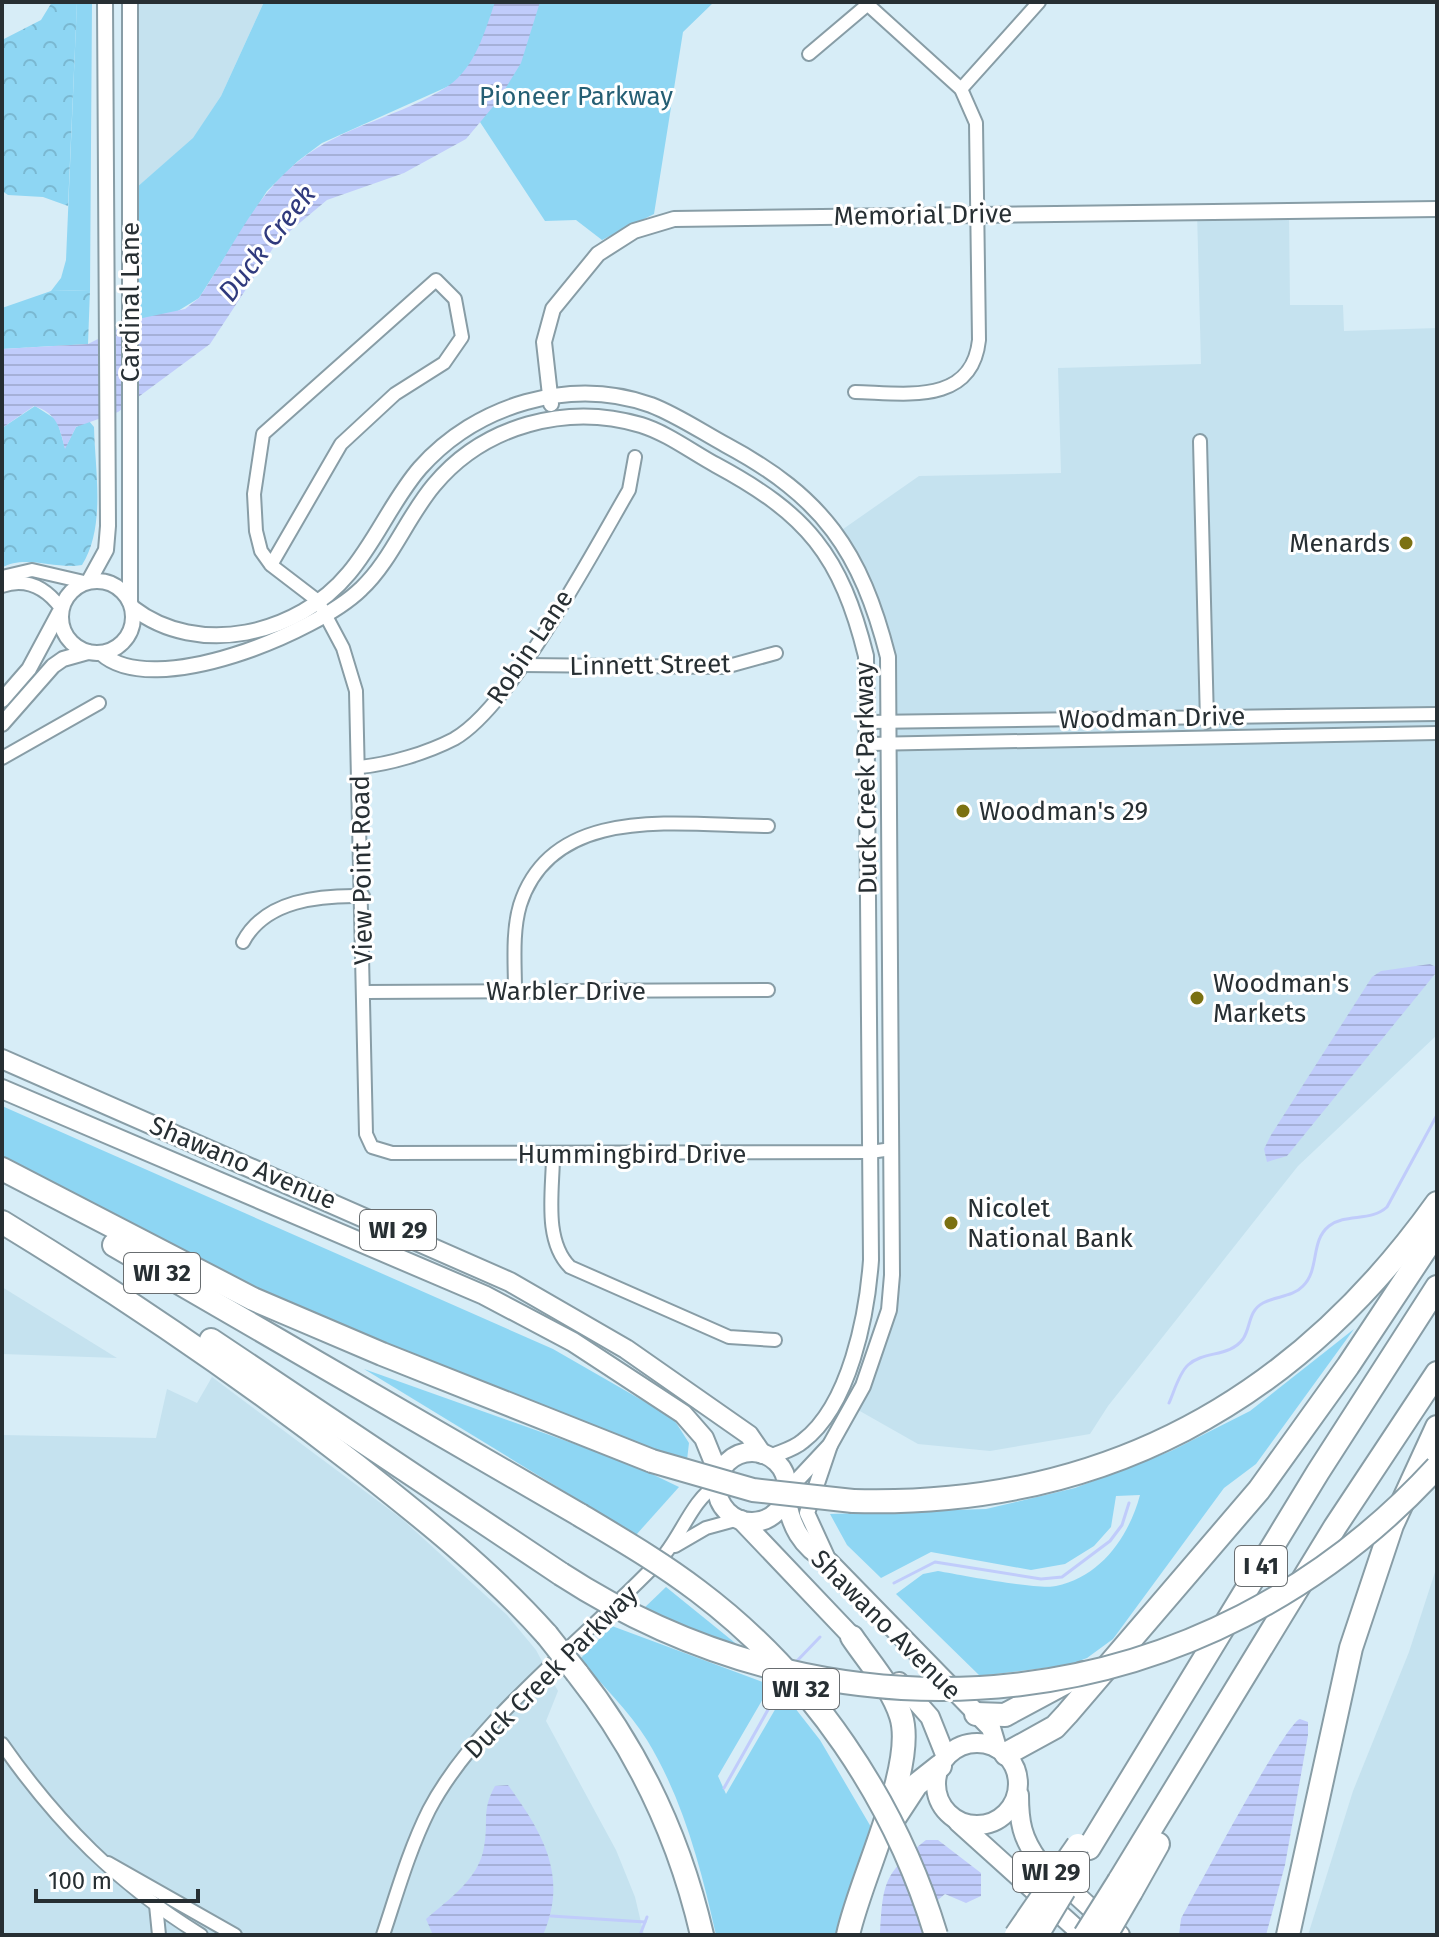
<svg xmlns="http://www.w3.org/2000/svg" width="1439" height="1937" viewBox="0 0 1439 1937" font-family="'Fira Sans',sans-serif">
<defs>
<pattern id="forest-crowns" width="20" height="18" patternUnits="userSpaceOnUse" patternTransform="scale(2)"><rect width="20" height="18" fill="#8ed6f3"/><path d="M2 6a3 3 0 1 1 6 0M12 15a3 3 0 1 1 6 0" fill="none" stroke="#7ab8d1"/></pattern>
<pattern id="water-rules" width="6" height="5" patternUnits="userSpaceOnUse" patternTransform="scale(2)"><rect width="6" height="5" fill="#c0ccfb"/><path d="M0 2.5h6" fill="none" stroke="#a5b0d8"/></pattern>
</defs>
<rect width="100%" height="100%" fill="#d7edf7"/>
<g fill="#c5e2ef">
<polygon points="137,2 264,2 221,96 193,139 136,188"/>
<polygon points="1289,211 1290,305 1343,305 1344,331 1437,328 1437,1035 1298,1166 1108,1406 1090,1434 990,1451 918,1444 851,1406 889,1310 888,657 836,534 919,476 1061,473 1058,368 1201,364 1197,212"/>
<polygon points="2,1287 117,1358 2,1354"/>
<polygon points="212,1377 402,1519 507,1615 536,1650 558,1691 546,1721 616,1850 635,1897 644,1935 2,1935 2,1435 156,1438 167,1389 197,1403"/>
<polygon points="1437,1566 1437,1935 1308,1935 1353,1791 1409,1652"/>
</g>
<g fill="#8ed6f3">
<polygon points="77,2 92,2 90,290 51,291 61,278 66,260"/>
<polygon points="264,2 714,2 683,32 654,214 602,240 576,220 545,221 480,122 449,86 322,143 298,161 267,191 199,298 173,314 138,319 136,188 193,138 221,96"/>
<path d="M2,1106L553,1349L673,1418L689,1443L687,1460C619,1438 553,1411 487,1385C319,1319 159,1246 2,1158Z"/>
<path d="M1354,1329L1256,1464L1224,1488L1113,1639L1087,1658L1068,1665L980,1676L896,1594L923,1574L938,1571C960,1575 1038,1590 1056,1586C1101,1577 1129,1536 1140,1495L1116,1496L1111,1527L1094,1546L1065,1564L1031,1570L931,1552L881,1578L847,1545L830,1514L986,1509L1075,1488L1171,1451L1250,1411Z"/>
<polygon points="364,1369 631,1464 679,1487 636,1535"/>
<polygon points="666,1587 745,1651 640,1612"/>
<path d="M612,1626L771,1685L718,1776L726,1794L784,1694L820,1740L871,1827L835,1935H716C701,1868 683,1799 647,1740C629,1711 602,1685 580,1659Z"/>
</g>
<g fill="url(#forest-crowns)">
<polygon points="52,2 77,2 68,206 43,197 8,195 2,191 2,40 41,20"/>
<polygon points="90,290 88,344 2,349 2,308 51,291"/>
<path d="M35,406L57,420L65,448L76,427L89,421L94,427C95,471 106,527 82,565C56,570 24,554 2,568V428Z"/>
</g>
<g fill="url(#water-rules)">
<path d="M495,2H540L521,63L497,102L466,139L404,173L327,200L277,242L210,344L118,412L76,427L65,449C60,428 57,413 34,406L2,428V349L88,344L138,319L185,309L199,298C231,251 254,196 300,160C344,125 403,116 448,86C475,68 485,31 495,2Z"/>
<polygon points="1430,964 1436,967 1435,974 1287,1156 1267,1162 1264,1149 1271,1135 1372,977 1381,971"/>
<path d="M1300,1719L1308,1722V1735L1285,1865L1266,1935H1179L1181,1919C1195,1893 1286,1722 1300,1719Z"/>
<path d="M508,1785C542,1832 569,1876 543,1935H433L426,1919C449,1899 479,1879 484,1847C489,1821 481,1811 495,1786Z"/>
<path d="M926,1840H938L981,1873V1896L966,1903L945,1894L920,1915L924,1935H880C883,1881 884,1874 926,1840Z"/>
</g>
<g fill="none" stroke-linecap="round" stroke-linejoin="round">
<g stroke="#c0ccfb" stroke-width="3">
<path d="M1169,1403C1174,1392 1179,1373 1188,1365C1203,1351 1230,1357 1243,1339C1251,1327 1248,1311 1263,1303C1276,1296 1293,1297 1303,1286C1320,1269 1310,1241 1329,1226C1346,1213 1371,1222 1387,1207L1437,1115"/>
<polyline points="894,1583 935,1562 1041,1579 1062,1577 1110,1541 1122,1525 1129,1503"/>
<polyline points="795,1663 820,1637"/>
<polyline points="724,1788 783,1683"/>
<polyline points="551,1916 645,1922"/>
<polyline points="640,1935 647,1917"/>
</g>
<g stroke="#889da6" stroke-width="16">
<g id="minor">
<polyline points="809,54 867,5"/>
<polyline points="961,89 1039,2"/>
<path d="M855,392C904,393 972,406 979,340L976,123L961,89L865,2"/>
<polyline points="1200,441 1207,722"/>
<polyline points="271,565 261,551 256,531 254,494 263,434 436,280 455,299 462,337 444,363 395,394 341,444 271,565 318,601 343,648 356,691 366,1134 372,1147 392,1153 870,1152 892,1149"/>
<polyline points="2,577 32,570 84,582"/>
<path d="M2,586C27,577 46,588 61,608"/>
<polyline points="522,665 725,667 776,653"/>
<polyline points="868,722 1437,714"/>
<polyline points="868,744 1437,733"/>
<polyline points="2,758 99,703"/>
<path d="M360,767C390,764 427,753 454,739C511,707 594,550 629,490L635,457"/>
<path d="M243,942C265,900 320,895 363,896"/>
<path d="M515,991C515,964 512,932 520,905C553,801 684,826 768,826"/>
<polyline points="365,992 768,990"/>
<path d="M553,1155C553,1190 543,1240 570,1267L729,1337L775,1340"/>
<polyline points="675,1546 706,1528 739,1519"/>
<path d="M2,1744C58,1824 118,1884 201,1935"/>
<polyline points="108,1863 235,1935"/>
<polyline points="156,1905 159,1935"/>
<path d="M383,1935C397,1893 409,1850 429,1810C476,1720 588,1636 659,1561C680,1540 691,1500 717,1485"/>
</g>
</g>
<g stroke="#889da6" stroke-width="18">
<g id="tertiary">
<polyline points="130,2 130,602"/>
<polyline points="551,404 544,342 553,309 598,254 634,231 674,219 1437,209"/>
<circle cx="97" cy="617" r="36"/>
<polyline points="89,581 106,550 108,526 105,2"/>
<path d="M133,608C198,658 298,635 349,573C376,541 393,499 420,468C476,405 570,376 651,405C677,415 702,432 726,445C823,497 861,551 888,657L892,1275L889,1310L863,1386L830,1445L787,1491"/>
<path d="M101,653C153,701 317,632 361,589C391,561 407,517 434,485C484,425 567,403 641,425C667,433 692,452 716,465C807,514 841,555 866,656L871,1260C867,1315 850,1405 803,1441C794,1449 781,1452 770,1457"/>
<polyline points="2,700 29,669 59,613"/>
<polyline points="2,724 53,666 63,659 88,652"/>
<polyline points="829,1561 807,1513 830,1445"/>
</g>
</g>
<g stroke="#889da6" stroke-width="22">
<g id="primary">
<polyline points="2,1059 510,1282 626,1349 749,1435 762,1454"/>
<polyline points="2,1089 484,1295 573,1342 683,1414 704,1438 719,1475"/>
<circle cx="752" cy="1487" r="35"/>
<path d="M786,1496C790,1525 801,1547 829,1562L991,1728L997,1748"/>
<polyline points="741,1520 860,1645"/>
<polyline points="899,1682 930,1717 946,1757"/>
<circle cx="977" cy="1784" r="41"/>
<path d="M1019,1795C1019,1822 1022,1838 1038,1860L1120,1935"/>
<polyline points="958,1822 1083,1935"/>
</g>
</g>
<g stroke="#889da6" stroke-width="26">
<g id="motorway">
<polyline points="2,1169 253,1299 382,1354 652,1461"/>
<path d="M2,1222C125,1297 243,1377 357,1466C423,1518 491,1572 547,1635"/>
<polyline points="114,1245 580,1515"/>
<polyline points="211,1340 561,1574"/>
<path d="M853,1501C1100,1508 1294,1403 1437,1203"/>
<path d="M577,1673C638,1750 680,1840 702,1935"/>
<polyline points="976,1714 1005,1715 1083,1673"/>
<polyline points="1006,1754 1055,1727 1067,1714 1259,1490 1348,1366 1437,1232"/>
<polyline points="895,1817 916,1785 940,1766"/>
<polyline points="1089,1848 1318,1472 1437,1287"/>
<polyline points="1119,1881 1335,1527 1437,1373"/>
<polyline points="1131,1892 1158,1844"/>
<path d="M848,1935C860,1878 917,1766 901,1716C892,1687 868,1661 852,1637"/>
<polyline points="1288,1935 1351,1648 1392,1525 1437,1427"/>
</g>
</g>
<use href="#minor" stroke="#fff" stroke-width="12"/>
<use href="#tertiary" stroke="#fff" stroke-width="14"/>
<use href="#primary" stroke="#fff" stroke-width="18"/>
<use href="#motorway" stroke="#fff" stroke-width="22"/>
<g stroke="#889da6" stroke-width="26" stroke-linecap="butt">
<g id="motorway-bridge">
<polyline points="652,1461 753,1490 853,1501"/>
<path d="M580,1515C620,1539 660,1562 698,1591C811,1676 895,1799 936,1935"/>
<path d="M561,1574C846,1759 1206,1719 1437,1467"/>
<polyline points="547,1635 577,1673"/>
<polyline points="1016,1935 1078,1845"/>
<polyline points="1037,1935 1064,1890"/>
<polyline points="1085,1935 1119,1881"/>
<polyline points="1106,1935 1131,1892"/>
</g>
</g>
<use href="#motorway-bridge" stroke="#fff" stroke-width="22"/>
</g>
<g fill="#7b7112" stroke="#fff" stroke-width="3">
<circle cx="1406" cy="543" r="8"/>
<circle cx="963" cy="811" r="8"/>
<circle cx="1197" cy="998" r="8"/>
<circle cx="951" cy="1223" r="8"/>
</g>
<g text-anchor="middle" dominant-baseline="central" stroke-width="6" stroke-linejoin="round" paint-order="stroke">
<g fill="#fff" stroke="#686d70" stroke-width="2">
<rect x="360" y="1210" width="76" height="40" rx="6"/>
<rect x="124" y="1253" width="76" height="40" rx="6"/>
<rect x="1235" y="1546" width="52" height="40" rx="6"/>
<rect x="763" y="1669" width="76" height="40" rx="6"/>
<rect x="1013" y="1852" width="76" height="40" rx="6"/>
</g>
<g font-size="24" font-weight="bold" fill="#272f33">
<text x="398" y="1230">WI 29</text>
<text x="162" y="1273">WI 32</text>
<text x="1261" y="1566">I 41</text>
<text x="801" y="1689">WI 32</text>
<text x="1051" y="1872">WI 29</text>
</g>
<g font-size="26" fill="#255f74" stroke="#fff">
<text x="576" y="96">Pioneer Parkway</text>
</g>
<g font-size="26" fill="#272f33" stroke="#fff">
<text transform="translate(923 215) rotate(-1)">Memorial Drive</text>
<text transform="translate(130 302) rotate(-90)">Cardinal Lane</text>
<text transform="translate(530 647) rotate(-56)">Robin Lane</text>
<text transform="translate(650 665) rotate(-1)">Linnett Street</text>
<text transform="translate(1152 718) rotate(-1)">Woodman Drive</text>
<text transform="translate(866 778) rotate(-91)">Duck Creek Parkway</text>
<text transform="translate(362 870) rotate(-91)">View Point Road</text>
<text x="566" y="991">Warbler Drive</text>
<text x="632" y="1154">Hummingbird Drive</text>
<text transform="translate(243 1163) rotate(23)">Shawano Avenue</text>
<text transform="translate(886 1625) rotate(45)">Shawano Avenue</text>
<text transform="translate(551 1672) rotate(-45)">Duck Creek Parkway</text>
</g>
<g font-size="26" fill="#272f33" stroke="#fff" text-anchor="start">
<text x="1390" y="543" text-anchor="end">Menards</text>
<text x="979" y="811">Woodman's 29</text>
<text x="1213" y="983">Woodman's<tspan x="1213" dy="30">Markets</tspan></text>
<text x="967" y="1208">Nicolet<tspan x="967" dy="30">National Bank</tspan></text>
</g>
<g font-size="28" font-style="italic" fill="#303a7d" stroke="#fff">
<text transform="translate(267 243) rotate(-52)">Duck Creek</text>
</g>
</g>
<rect width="1439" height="1937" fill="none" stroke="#272f33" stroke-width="8"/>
<path d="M36 1889v12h162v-12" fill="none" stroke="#272f33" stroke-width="4"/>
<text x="48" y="1889" font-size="24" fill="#272f33" stroke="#ffffff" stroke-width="6" paint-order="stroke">100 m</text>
</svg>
